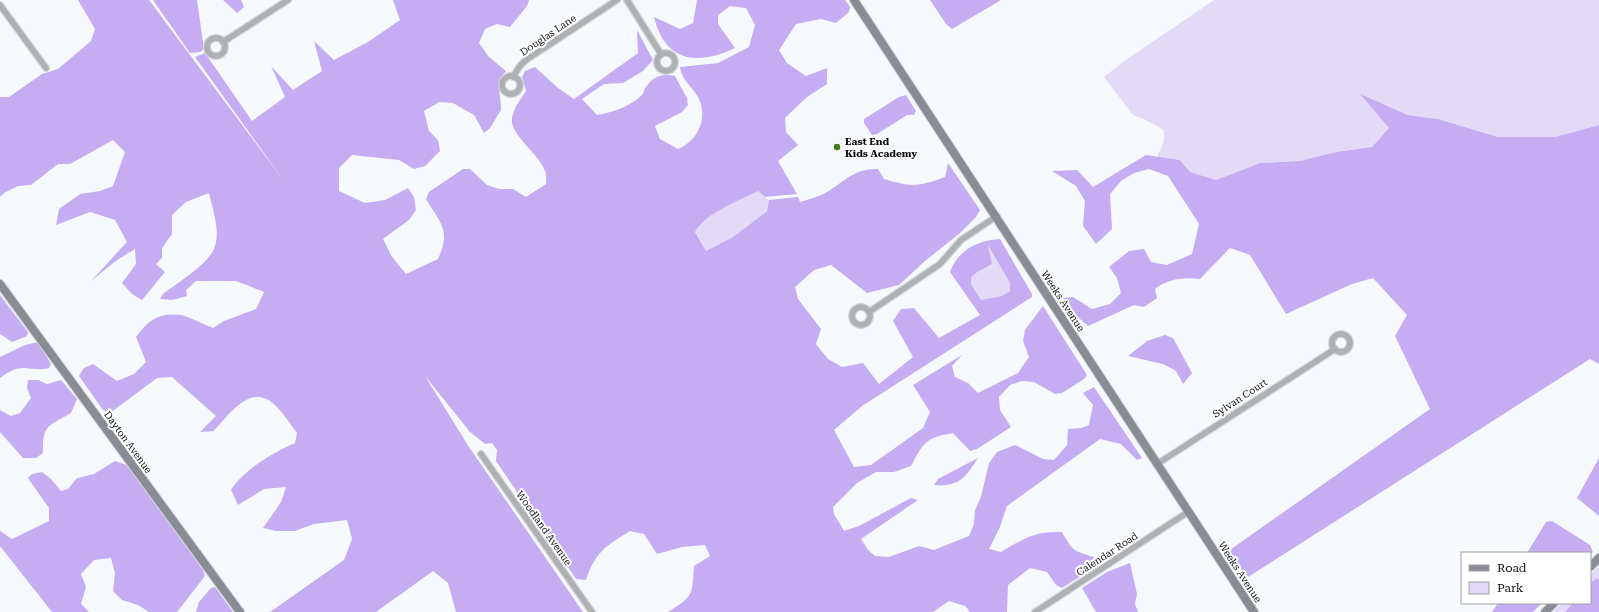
<svg xmlns="http://www.w3.org/2000/svg" width="1599" height="612" viewBox="0 0 1599 612" font-family="'Roboto Serif',serif">
<rect width="100%" height="100%" fill="#f6fafe"/>
<g fill="#e3daf8">
<polygon points="1214,0 1599,0 1599,125 1555,137 1498,137 1438,119 1408,115 1361,95 1389,128 1372,147 1336,152 1300,161 1260,163 1216,180 1190,172 1180,160 1157,157 1164,141 1164,130 1144,119 1133,115 1104,77 1127,59"/>
<path d="M758,191L769,200L767,210L733,237L706,251L695,231C707,211 737,201 758,191Z"/>
<path d="M988,244L1010,283V291L1002,296L981,300L971,284V278C976,271 985,269 992,264Z"/>
<polygon points="1599,566 1599,612 1553,612 1562,603 1590,603 1590,575"/>
</g>
<g fill="#c4adf3" fill-rule="evenodd">
<path d="M78,0H149L284,181L195,57L205,53L252,121L285,97L271,66L293,90L322,71L314,41L334,60L368,42L400,20L393,0H529L527,6L510,27L497,24L485,29L479,43L489,57L506,71C495,83 501,95 501,110L490,128L484,133L474,115L453,103L439,102L424,111L429,131L438,140L440,151L425,166L414,169L399,160L352,155L339,168V191L365,203L385,200L408,188L414,197L416,210L409,220L383,239L392,257L406,274L438,259C451,230 441,224 426,199L429,192L463,169H470L487,185L499,189H513L526,197L546,184C546,180 547,175 545,171C540,155 510,135 512,119C513,109 520,100 526,91L522,77L525,71L535,67L558,88L574,99L638,53L637,30L653,60L643,71L623,83L604,84L582,99L597,115C611,113 631,106 642,95C644,93 644,89 646,87C653,76 663,73 675,76L687,98L688,105L682,112L655,126L660,139L678,149C695,142 706,124 701,104C698,91 681,81 680,67L718,63L749,47L755,25L746,8L730,6L718,15V24L735,48C697,66 665,62 654,17L680,29L693,23L697,0H845L850,7L849,12L836,23L821,19L796,24L779,50L787,63L806,76L827,68V84L807,97L785,118L786,132L798,145L778,161L797,194L765,197L758,191C739,201 705,213 695,232L706,251L733,237L767,211L769,200L798,197L800,202C809,199 819,197 827,192C845,181 855,168 878,169L884,179C911,187 919,187 945,177L948,163L980,210L976,217L960,233L925,261L899,285L867,293L831,265L814,270L795,287L798,299L821,329L816,344L828,359L842,367L863,363L879,384L913,357L893,321L901,309L914,308L939,338L980,315L950,272C958,250 978,240 1000,239L1032,294V297L862,406L834,430L854,467L871,465L923,428L930,412L913,385L962,355L952,366L955,377L968,383L978,393L1018,373L1029,357L1023,341L1025,330L1043,306L1087,375L1084,379L1062,393L1055,394L1034,382L1022,381L1010,385L999,397L1000,410L1011,427L977,449L970,451L953,433C925,438 924,442 911,466L894,472H876L857,483L833,507L834,514L844,531L859,526L911,498L918,500L861,539L868,550L875,556L889,557L919,546L934,550L969,536L974,524L975,510L981,497L989,463L997,452L1015,445L1043,459L1054,460L1067,445L1068,429L1081,428L1089,425L1093,405L1083,393L1094,387L1142,458L1137,460L1121,444L1100,439L1007,506L1000,527L989,549L1001,552C1025,538 1034,531 1062,532C1072,551 1074,551 1094,557L1098,565L1062,588L1056,585L1047,572L1030,568L1008,585L1007,612H970L965,606L949,601L933,612H668C694,596 692,595 694,566L710,556L705,545L682,547L657,554L644,534L630,531C606,546 595,552 586,580L576,579L496,461L497,450L492,443L485,444L470,432L425,376L469,447L583,612H456L448,583L433,571L376,612H270L344,560L352,539L347,520L314,524L295,531H276L263,528L281,502L286,487L264,489L238,505L231,490C243,470 274,452 295,443L297,433C290,424 284,414 276,406C252,381 229,414 214,431L200,432L216,416L172,377L157,378L110,413L103,410L79,376L84,368L93,364L117,381L134,374L146,362L136,337C148,320 159,312 181,315C187,316 205,325 213,328L224,321L256,309L264,292L236,281H196L186,290L187,296L172,300L160,299L163,294C177,283 206,266 214,249C221,232 213,210 209,193L186,202L172,215V234L162,248V258L156,264L165,272L142,300L132,294L122,283L136,264L135,249L117,260L91,281L127,242L115,220L90,212L56,225L59,209L80,194L100,191L113,186L125,152L113,140L70,164H58L31,185L18,186L4,193L0,197V97H9L42,74L58,69L91,41L95,29ZM988,245L1010,283V291L1002,296L981,300L971,284V278C976,271 985,269 992,264Z"/>
<polygon points="153,0 197,0 204,49 200,52 190,53"/>
<polygon points="223,0 241,0 244,7 237,13"/>
<polygon points="930,0 1001,0 952,29 946,24"/>
<path d="M1360,94L1408,115L1438,119L1498,137H1555L1599,125V364L1590,359L1248,577L1227,552L1430,409L1395,336L1407,315L1373,278L1352,284L1286,314L1250,255L1230,248L1200,279C1183,277 1168,279 1155,289L1157,298L1144,307L1134,305L1088,326L1072,312L1062,298L1073,297L1092,309L1110,304L1121,293L1117,278L1109,267L1129,251L1144,249L1151,262L1167,265L1192,254L1199,224L1168,176L1149,169L1134,173L1121,181L1110,194L1112,229L1096,244L1083,226L1085,201L1076,186L1052,171L1077,170L1093,187L1146,155L1180,160L1190,172L1216,180L1260,163L1300,161L1336,152L1372,147L1389,128Z"/>
<polygon points="906,95 916,111 914,115 907,115 877,134 872,135 864,123 864,119 899,97"/>
<polygon points="0,295 28,332 27,336 12,342 0,334"/>
<polygon points="1165,335 1173,338 1192,373 1183,384 1176,371 1163,364 1128,356 1147,341"/>
<path d="M38,342L51,364L49,368C38,371 34,368 23,368C14,368 7,373 0,378V357L25,345Z"/>
<path d="M28,380H38L47,384L61,380L77,399L71,413C49,426 42,424 43,453L36,458H23L0,432V410L11,416L20,413L31,398L27,388Z"/>
<path d="M978,458C965,478 959,487 934,485L938,479Z"/>
<polygon points="1599,458 1599,516 1577,498"/>
<polygon points="115,461 127,465 203,570 205,576 177,612 149,612 138,605 122,600 113,591 115,573 111,558 94,560 81,574 86,587 81,604 89,612 52,612 0,546 0,531 12,539 49,521 49,508 28,478 32,474 42,472 51,479 61,491 68,489 77,478 94,474"/>
<polygon points="1552,521 1590,545 1593,552 1590,555 1590,553 1527,553 1546,522"/>
<polygon points="1130,563 1137,594 1135,604 1138,612 1096,612 1082,588 1107,572"/>
<polygon points="1596,578 1599,580 1599,612 1565,612 1573,603 1590,603 1590,584"/>
<polygon points="215,587 233,612 196,612 199,602 211,588"/>
<polygon points="1498,603 1542,603 1533,612 1492,612"/>
</g>
<g fill="none" stroke-linecap="round" stroke-linejoin="round">
<g stroke="#d1d5d9" stroke-width="8">
<g id="street">
<polyline points="627,0 661,54"/>
<polyline points="0,5 46,68"/>
<circle cx="216" cy="47" r="9"/>
<polyline points="223,42 288,0"/>
<circle cx="666" cy="62" r="9"/>
<circle cx="511" cy="85" r="9"/>
<polyline points="513,77 519,67 526,60 617,0"/>
<circle cx="861" cy="316" r="9"/>
<polyline points="869,312 940,264 961,240 997,216"/>
<circle cx="1341" cy="343" r="9"/>
<polyline points="481,454 592,612"/>
<polyline points="1157,464 1335,349"/>
<polyline points="1035,612 1188,512"/>
</g>
</g>
<g stroke="#d1d5d9" stroke-width="10">
<g id="secondary">
<polyline points="854,0 1254,612"/>
<polyline points="0,284 240,612"/>
<polyline points="1590,567 1599,558"/>
<polyline points="1545,612 1554,603"/>
</g>
</g>
<use href="#street" stroke="#aeb0b4" stroke-width="5.5"/>
<use href="#secondary" stroke="#8a8c93" stroke-width="8"/>
</g>
<circle fill="#407e1c" stroke="#fff" stroke-width="1.5" cx="837" cy="147" r="4"/>
<g text-anchor="middle" dominant-baseline="central" stroke-width="4" stroke-linejoin="round" paint-order="stroke">
<g font-size="10" fill="#0e1114" stroke="#fff">
<text transform="translate(548 35) rotate(-34)">Douglas Lane</text>
<text transform="translate(1063 301) rotate(57)">Weeks Avenue</text>
<text transform="translate(1240 398) rotate(-33)">Sylvan Court</text>
<text transform="translate(128 442) rotate(54)">Dayton Avenue</text>
<text transform="translate(544 528) rotate(55)">Woodland Avenue</text>
<text transform="translate(1107 554) rotate(-33)">Calendar Road</text>
<text transform="translate(1240 572) rotate(57)">Weeks Avenue</text>
</g>
<g font-size="10" font-weight="bold" fill="#0e1114" stroke="#fff" text-anchor="start">
<text x="845" y="141">East End<tspan x="845" dy="12">Kids Academy</tspan></text>
</g>
</g>
<rect x="1461" y="552" width="130" height="52" fill="#ffffff" stroke="#9fa0a1"/>
<rect x="1469" y="565" width="20" height="6" fill="#8a8c93" stroke="#9fa0a1"/>
<text x="1497" y="572" font-size="12" fill="#0e1114">Road</text>
<rect x="1469" y="582" width="20" height="12" fill="#e3daf8" stroke="#9fa0a1"/>
<text x="1497" y="592" font-size="12" fill="#0e1114">Park</text>
</svg>
